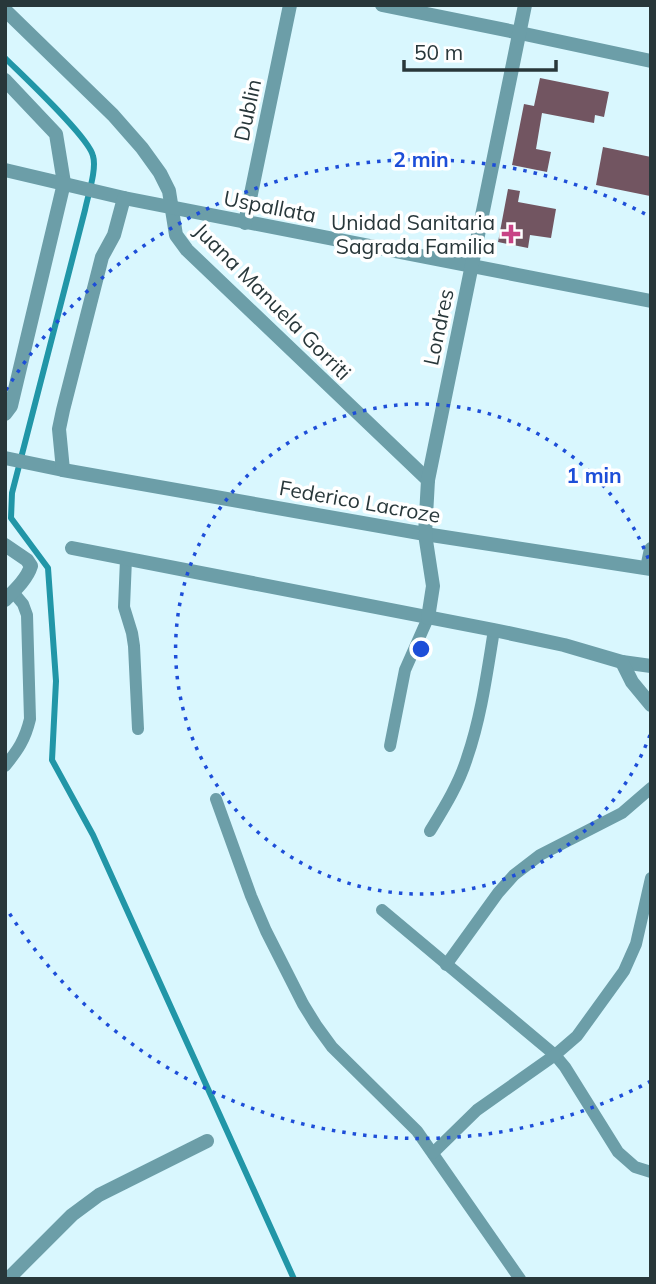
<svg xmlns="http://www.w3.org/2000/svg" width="656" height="1284" viewBox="0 0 656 1284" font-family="Mulish,sans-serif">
<rect width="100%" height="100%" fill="#d9f7fe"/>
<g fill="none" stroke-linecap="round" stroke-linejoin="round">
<path stroke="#2196a7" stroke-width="6" d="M5,58C22,75 89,137 93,156C97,169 88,195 85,210L12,493L11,518L48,568L56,681L52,760L93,835L294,1279"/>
</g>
<g fill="#725561">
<polygon points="540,78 609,92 604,117 595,115 594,123 542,113 536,149 551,152 547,172 512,165 524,104 534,106"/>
<polygon points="603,147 651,157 650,196 596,185"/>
<polygon points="508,189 520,191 518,202 556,209 551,238 530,235 528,248 498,242"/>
</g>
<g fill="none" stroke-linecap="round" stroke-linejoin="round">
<g stroke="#6c9ea8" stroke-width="12">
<polyline points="126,559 124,607 132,633 134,646 138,729"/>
<polyline points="390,746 405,670 428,618"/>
<path d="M5,766C18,750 25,740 30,719L27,615L23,604L13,592"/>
<polyline points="216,799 251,896 266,931 303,1004 316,1025 332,1047 417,1131 520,1279"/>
<path d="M430,831C444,808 459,784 467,758C481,718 487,673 494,630"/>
<polyline points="382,910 555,1055 565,1067 618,1152 635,1167 651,1172"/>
<polyline points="446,965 498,893 514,875 540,855 622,813 651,788"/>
<polyline points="433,1153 477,1110 555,1055 577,1036 624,971 636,944 651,878"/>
</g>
<g stroke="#6c9ea8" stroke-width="14">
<polyline points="382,5 520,33 651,61"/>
<polyline points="5,10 113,115 142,148 160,173 169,191 176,235 187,250 428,480"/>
<polyline points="5,80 56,134 64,183 11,406 5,414"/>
<polyline points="5,170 124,198 651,301"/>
<polyline points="245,223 290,5"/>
<polyline points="5,458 63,470 425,534 651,569"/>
<polyline points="63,470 59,429 63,410 102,257 114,235 124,198"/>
<path d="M5,545L27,560L31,566C27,579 15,590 5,600"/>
<polyline points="72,548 494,630 564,645 622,662 651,666"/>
<polyline points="647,568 651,549"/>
<polyline points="428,618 433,586 425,534 428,480 525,5"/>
<polyline points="622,662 632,682 651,705"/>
<polyline points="8,1279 72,1215 99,1195 207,1141"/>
</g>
</g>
<g fill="none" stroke="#1d4ed8" stroke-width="3.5" stroke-dasharray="3.5 7">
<path d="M650 735A245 245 0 1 1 650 563"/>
<path d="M651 1081A489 489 0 0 1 6 908M6 390A489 489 0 0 1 651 217"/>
</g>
<path fill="#c84386" stroke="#fff" stroke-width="2.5" d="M507.5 223.5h7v7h7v7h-7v7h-7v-7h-7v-7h7z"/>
<g text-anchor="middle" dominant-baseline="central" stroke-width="7" stroke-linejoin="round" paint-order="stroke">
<g font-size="21" fill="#28373a" stroke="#fff">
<text transform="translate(247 110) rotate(-78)">Dublin</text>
<text transform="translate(270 206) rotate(11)">Uspallata</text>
<text transform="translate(273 301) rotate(45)">Juana Manuela Gorriti</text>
<text transform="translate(438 327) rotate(-78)">Londres</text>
<text transform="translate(360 501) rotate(10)">Federico Lacroze</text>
</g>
<g font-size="21" fill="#28373a" stroke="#fff" text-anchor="end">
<text x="495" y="222">Unidad Sanitaria<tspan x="495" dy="24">Sagrada Familia</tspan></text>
</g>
</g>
<circle cx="421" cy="649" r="10" fill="#1d4ed8" stroke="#fff" stroke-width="3.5"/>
<g font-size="21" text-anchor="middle" font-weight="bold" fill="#1d4ed8" stroke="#fff" stroke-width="7" stroke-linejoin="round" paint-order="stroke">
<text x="421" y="167">2 min</text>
<text x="594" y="483">1 min</text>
</g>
<rect width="656" height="1284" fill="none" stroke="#28373a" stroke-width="14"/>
<path d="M404 60v10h152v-10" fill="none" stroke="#28373a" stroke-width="3.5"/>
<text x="414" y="60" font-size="21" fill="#28373a" stroke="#ffffff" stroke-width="5" paint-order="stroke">50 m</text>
</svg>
